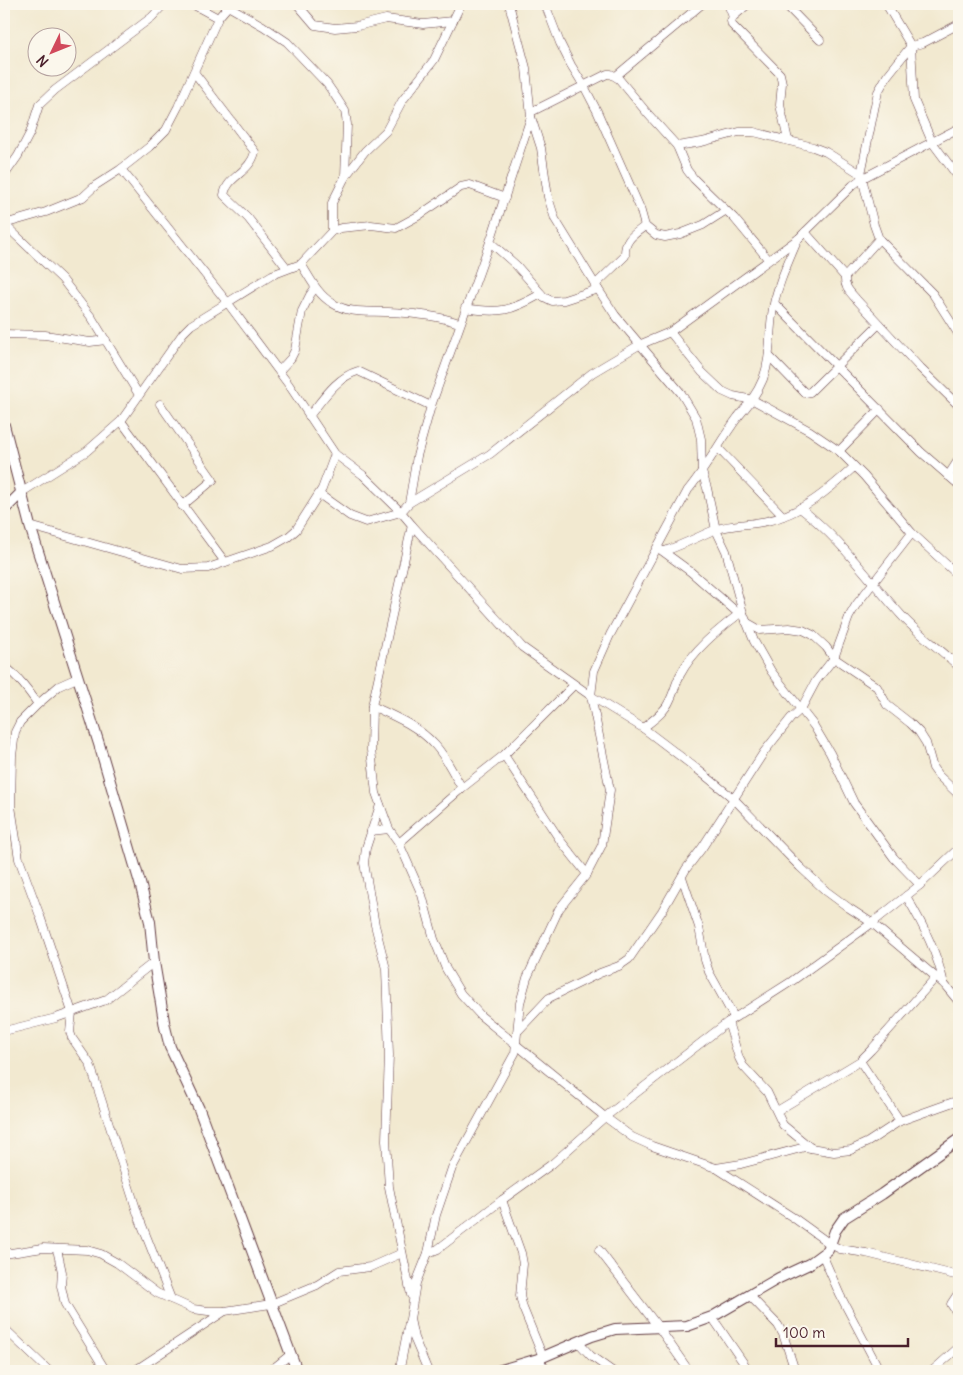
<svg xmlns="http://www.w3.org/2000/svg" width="963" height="1375" viewBox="0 0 963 1375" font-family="Delius,sans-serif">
<rect width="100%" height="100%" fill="#fbf7ec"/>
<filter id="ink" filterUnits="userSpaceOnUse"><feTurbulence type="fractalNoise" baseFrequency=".02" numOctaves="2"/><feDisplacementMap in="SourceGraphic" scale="10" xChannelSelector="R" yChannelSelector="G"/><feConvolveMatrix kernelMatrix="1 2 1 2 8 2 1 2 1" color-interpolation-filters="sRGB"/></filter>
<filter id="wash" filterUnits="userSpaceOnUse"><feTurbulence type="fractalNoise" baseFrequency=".0096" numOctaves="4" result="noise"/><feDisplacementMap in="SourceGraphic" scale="20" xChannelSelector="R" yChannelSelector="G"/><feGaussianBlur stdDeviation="1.12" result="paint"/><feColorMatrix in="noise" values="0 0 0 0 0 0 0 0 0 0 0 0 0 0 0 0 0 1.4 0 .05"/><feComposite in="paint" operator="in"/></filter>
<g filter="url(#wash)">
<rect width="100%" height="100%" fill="#f2e9d0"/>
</g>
<g filter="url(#ink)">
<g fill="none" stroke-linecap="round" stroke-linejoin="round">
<g stroke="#633d44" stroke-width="9">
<g id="street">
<polyline points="192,4 218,18"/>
<polyline points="297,4 315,25 335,28 357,26 386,19 423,24 453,21"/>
<polyline points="509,4 526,68 531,117 490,242 431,406 417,456 409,503 401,512 412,525 372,706 371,750 376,793 389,829 399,843 422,895 434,939 446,969 461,994 481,1016 605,1117 632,1137 652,1146 716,1168 794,1218 830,1244 840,1249 866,1253 959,1276"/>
<polyline points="545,4 560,43 571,65 584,86 597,111 640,208 645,226 656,235 665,237 680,234 703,225 725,211"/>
<polyline points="728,4 733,17 731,21 732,25 780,74 782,83 780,105 788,140"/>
<polyline points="785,4 820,40"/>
<polyline points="886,4 911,46 914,100 932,142 959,178"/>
<polyline points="228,6 263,26 287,42 327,84 336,97 345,111 347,124 345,177"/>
<polyline points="733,17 748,4"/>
<polyline points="959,24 923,43 911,46 887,76 878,92 875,105 861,174 874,225 879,239 933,294 959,335"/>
<path d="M194,72L255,152C250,173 227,176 224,195L248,218L287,268"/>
<polyline points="616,76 702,4"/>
<polyline points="531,112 607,74 611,74 619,79 648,114 677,146 687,170 694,179 734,218 768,259"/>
<polyline points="531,117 541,148 548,197 555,219 598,289 615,315 681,393 696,418 701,439 702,472 707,488 716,530 726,551 743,613 754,641 771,671 814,726 830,753 854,803 894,858 920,885"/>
<polyline points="677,146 702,142 739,132 754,132 813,147 826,152 861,174"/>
<polyline points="121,169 227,302 289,385 335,454 363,475 401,512"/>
<polyline points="4,176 18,156 30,133 39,105 55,90 152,17 164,4"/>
<polyline points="4,224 46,212 83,197 96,185 121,169 149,147 166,130 178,107 218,18 230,4"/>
<polyline points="4,224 62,279 92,318 139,395"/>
<polyline points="332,231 341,228 371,225 396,228 418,216 461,187 470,185 505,198"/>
<path d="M805,232L845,277C844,287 850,292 856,299L920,368L959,406"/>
<polyline points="490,242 516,265 544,297 552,301 564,300 598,289"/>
<path d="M301,264C310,278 317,294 332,303C349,314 368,311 388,312C412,313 436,315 459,323"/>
<polyline points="845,277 879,239"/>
<path d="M595,285L625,256C624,240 633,235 645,226"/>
<polyline points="775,304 921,452 959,485"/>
<path d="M465,308C500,314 511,311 541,294"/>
<polyline points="670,332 702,372 722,391 733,396 753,400 810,431 839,451 864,476 912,533 959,576"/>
<polyline points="4,334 45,335 90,342 106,340"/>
<polyline points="769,356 805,393 810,392 879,324"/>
<polyline points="279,371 291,358 295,350 302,311 310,295 315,288"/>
<polyline points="160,404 213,480 182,506"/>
<path d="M309,416C323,399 337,377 358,371L431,406"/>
<polyline points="121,421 225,562"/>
<polyline points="718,448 783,516"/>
<polyline points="839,451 880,409"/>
<polyline points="948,476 959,459"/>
<polyline points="22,492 87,451 121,421 183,333 191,325 272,275 301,264 332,231 332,203 345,177 365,151 386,131 402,101 434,60 461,4"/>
<polyline points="319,494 350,516 366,522 401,512"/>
<polyline points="409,503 490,454 592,373 639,345 670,332 714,300 798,239 853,185 861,179 959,128"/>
<path d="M800,508C841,539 867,578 902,616C919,635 941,649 959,667"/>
<polyline points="412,525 522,647 591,696 643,728 697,769 734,799 800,867 826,891 849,908 872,923 944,984 959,1002"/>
<polyline points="30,526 182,569 208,568 272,546 288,537 296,530 322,489 335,454"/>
<polyline points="661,550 691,572 739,614 743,613"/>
<path d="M665,551C682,545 698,537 714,530C731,524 750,525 767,521C801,514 830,489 854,467"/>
<polyline points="746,622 760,630 789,628 803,630 813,635 826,647 834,658 877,687 887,705 910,723 919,732 926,743 933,768 938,775 959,795"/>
<path d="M4,666C18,676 28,690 38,704"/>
<polyline points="77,678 59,686 38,704 20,722 15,732 12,756 11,806 19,859 40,916 72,1012 70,1032 72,1038 90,1064 138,1215 171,1299"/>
<path d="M372,706C394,716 418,726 435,745C446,757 453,773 462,788"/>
<path d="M643,728C653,720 665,712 670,700C674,692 676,683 680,675C693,650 717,631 739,614"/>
<polyline points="504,755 560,840 587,874"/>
<polyline points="380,805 366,848 364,863 375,925 386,969 389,1055 386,1140 389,1187 411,1295"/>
<polyline points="371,831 389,829"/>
<polyline points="399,843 462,788 504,755 574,685"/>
<polyline points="682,877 699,927 705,960 709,972 734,1017"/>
<path d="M906,896C923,924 937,952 944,984"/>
<polyline points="728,1022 739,1058 743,1066 767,1092 783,1125 811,1148"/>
<polyline points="4,1031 56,1018 106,1000 154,962"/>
<polyline points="518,1031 549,998 600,973 619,966 629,959 662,911 686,869 702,848 764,752 791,718 801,709 816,681 834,658 849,617 856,605 912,533"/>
<polyline points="860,1061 900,1121"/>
<polyline points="777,1111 860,1061 871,1050 936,977"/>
<polyline points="716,1168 741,1164 805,1147 834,1152 851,1150 868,1142 900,1121 959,1100"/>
<polyline points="502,1200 521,1253 523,1264 520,1296 523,1308 543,1357"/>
<polyline points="57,1249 62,1272 61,1286 65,1304 106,1371"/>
<polyline points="599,1250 659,1328 689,1371"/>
<polyline points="428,1253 438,1249 502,1200 552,1164 605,1117 728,1022 792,981 872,923 920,885 959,848"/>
<polyline points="4,1254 43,1248 87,1250 101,1254 117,1263 157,1293 193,1309 208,1311 225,1311 271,1304 317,1285 339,1271 370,1267 402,1253"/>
<polyline points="822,1254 840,1295 880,1371"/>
<polyline points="959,1292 951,1304 959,1316"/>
<polyline points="750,1296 778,1325 783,1334 795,1371"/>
<polyline points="712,1317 749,1371"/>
<polyline points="4,1328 49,1371"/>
<polyline points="578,1342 591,1356 612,1371"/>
<polyline points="538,1359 547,1371"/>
<polyline points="4,1369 6,1371"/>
<polyline points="134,1371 225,1311"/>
<polyline points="270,1371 291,1354"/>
<polyline points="401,1371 400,1368 409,1322"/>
<path d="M428,1371L414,1338L410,1319L416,1283L428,1253L436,1215L452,1168L515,1053L520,1003L527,978L559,909L587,874L602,845L610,790L591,696L594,671L610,635L688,490C707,467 720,441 738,417C748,405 757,394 763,379C771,358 769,337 772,315C774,293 789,260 798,239"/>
<polyline points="932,1371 959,1347"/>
</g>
</g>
<g stroke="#633d44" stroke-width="12">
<g id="secondary">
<polyline points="4,425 30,526 99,744 140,883 150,922 154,962 165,1027 170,1047 199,1109 297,1371"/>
<polyline points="4,510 22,492"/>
<polyline points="498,1371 538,1359 592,1336 615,1329 687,1326 712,1317 779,1278 809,1264 828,1250 835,1231 844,1218 882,1194 959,1139"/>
</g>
</g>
<use href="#street" stroke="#fff" stroke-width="8"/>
<use href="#secondary" stroke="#fff" stroke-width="10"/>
</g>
</g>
<rect width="963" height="1375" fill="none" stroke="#fbf7ec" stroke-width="20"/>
<g transform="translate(52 52) rotate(227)"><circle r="24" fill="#fbf7ec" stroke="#b4a19f"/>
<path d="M0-4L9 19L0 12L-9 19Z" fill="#d1495b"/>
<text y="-8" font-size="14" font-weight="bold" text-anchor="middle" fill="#4a1f2b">N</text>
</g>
<path d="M776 1338v8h132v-8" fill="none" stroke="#4a1f2b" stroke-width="2.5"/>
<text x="783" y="1338" font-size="15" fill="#4a1f2b" stroke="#fbf7ec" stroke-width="4" paint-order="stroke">100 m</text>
</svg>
